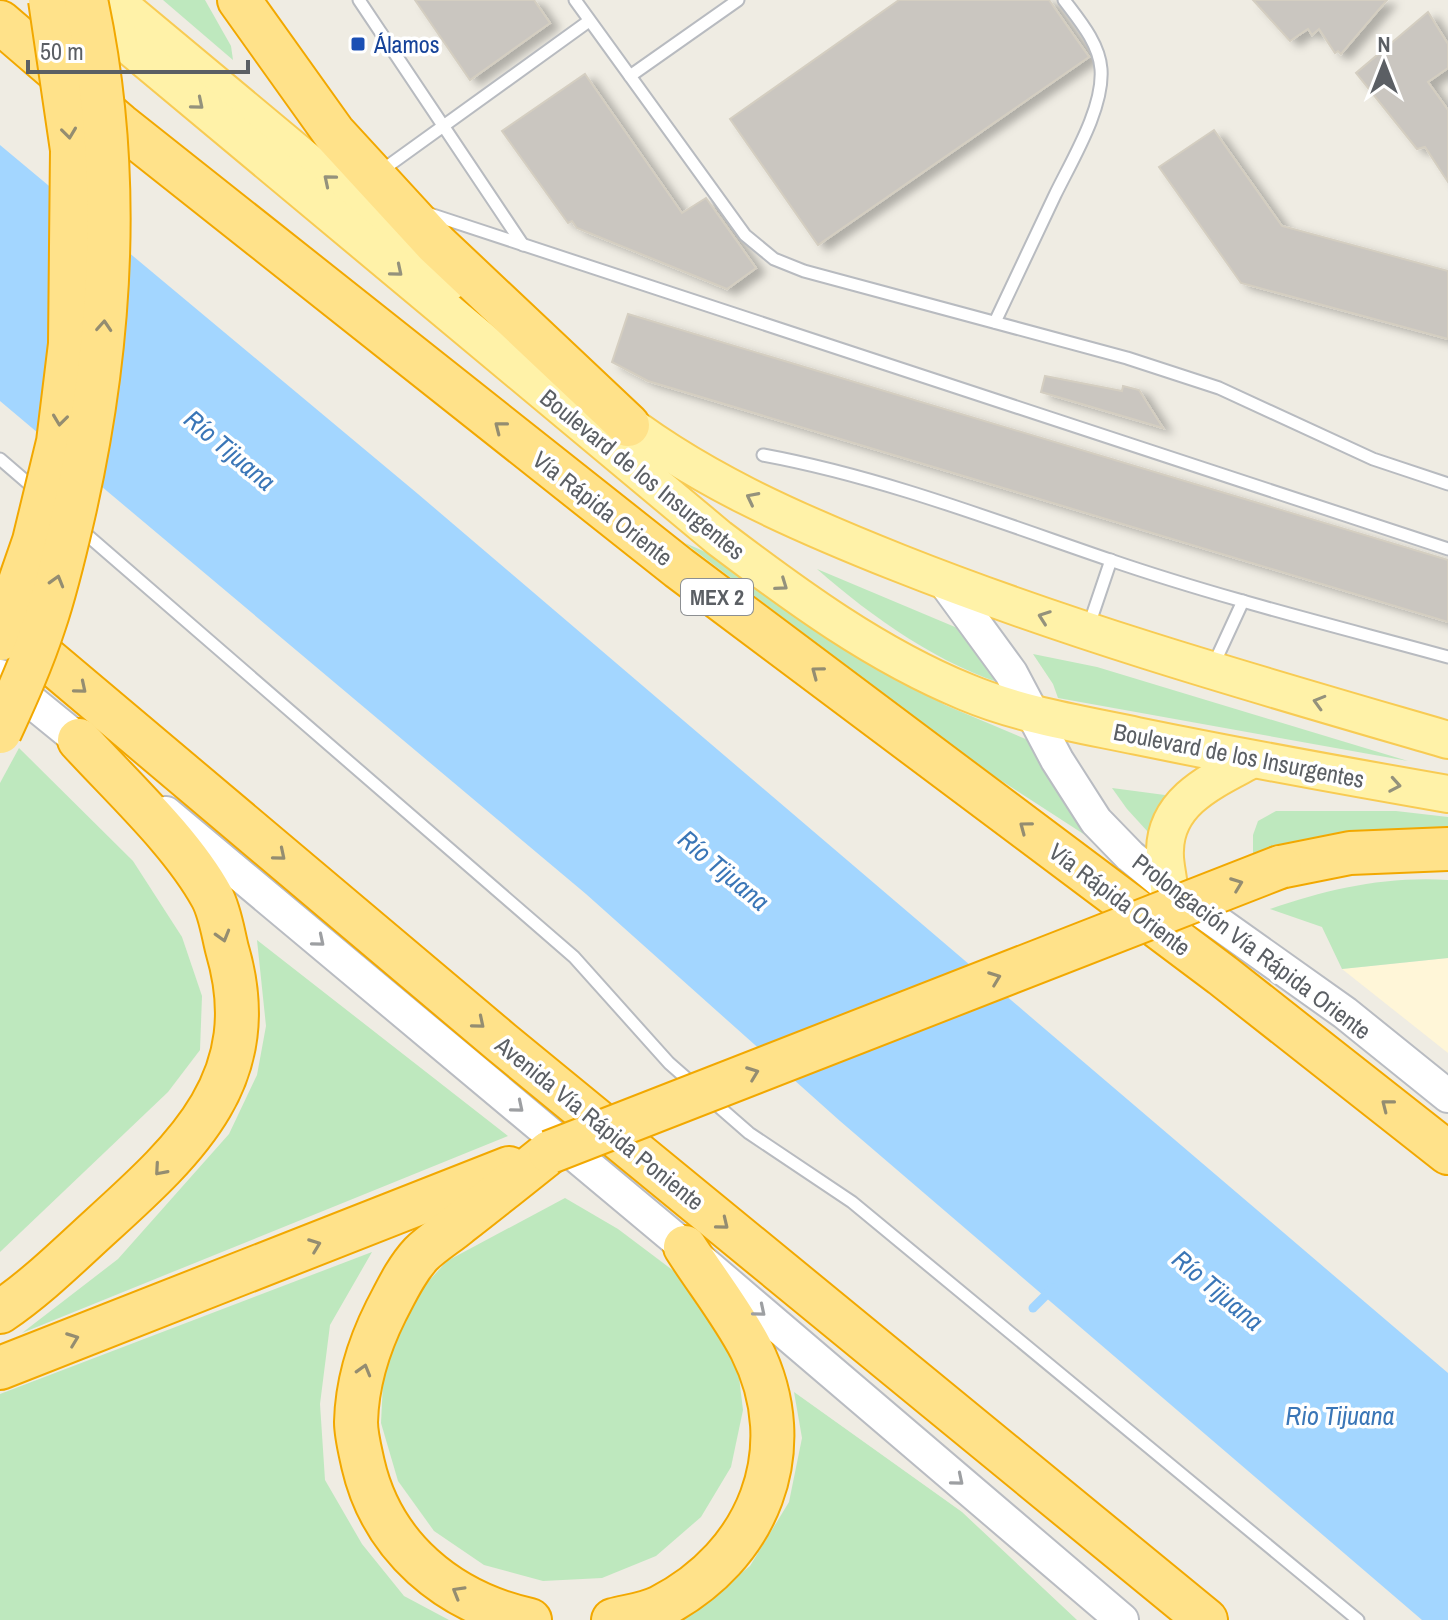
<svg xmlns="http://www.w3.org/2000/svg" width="1448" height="1620" viewBox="0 0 1448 1620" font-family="'Archivo Narrow',sans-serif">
<defs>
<filter id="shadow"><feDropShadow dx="9" dy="5" stdDeviation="4" flood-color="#0004"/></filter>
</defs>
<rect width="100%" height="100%" fill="#efece3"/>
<polygon fill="#fff6d8" points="1448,958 1448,1053 1342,969"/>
<g fill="#bee8be">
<polygon points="163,0 205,0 231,46 233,60"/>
<polygon points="685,543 733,564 870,661 945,705 1028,740 1042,754 1102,846 977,765"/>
<path d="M817,569L955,627L985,648L1013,687C940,666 873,618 817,569Z"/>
<polygon points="1033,654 1097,667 1408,761 1058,698 1053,684"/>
<polygon points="19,748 133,861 182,937 202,996 200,1050 168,1092 0,1252 0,783"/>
<polygon points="1112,788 1180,797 1159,844 1127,809"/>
<polygon points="1276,811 1396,811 1448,817 1448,839 1253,866 1253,835 1258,821"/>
<path d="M1448,880V958L1342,969L1322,927L1270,909C1328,889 1386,876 1448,880Z"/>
<polygon points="257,940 508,1136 22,1333 118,1259 229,1134 257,1075 266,1026"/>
<polygon points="565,1198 618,1229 711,1299 736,1352 743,1410 731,1467 701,1517 656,1556 602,1578 543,1581 484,1565 434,1531 398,1481 381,1423 384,1362 406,1306 447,1261"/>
<polygon points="372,1252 330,1325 320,1404 325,1480 362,1544 404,1596 449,1620 0,1620 0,1394"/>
<polygon points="794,1392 962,1512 1077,1620 682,1620 750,1566 789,1502 802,1438"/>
</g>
<polygon fill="#a3d6ff" points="0,145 418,494 1448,1373 1448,1620 1422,1620 840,1121 586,894 0,401"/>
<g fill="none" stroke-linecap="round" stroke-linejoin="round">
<polyline stroke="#a3d6ff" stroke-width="9" points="1033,1308 1053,1288"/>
</g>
<g fill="#cac6c0" stroke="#d4cec1" stroke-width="2" filter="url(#shadow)">
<polygon points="415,0 534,0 550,23 470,80"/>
<polygon points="899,0 1049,0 1089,57 818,245 730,119"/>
<polygon points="1253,0 1387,0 1341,54 1338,51 1335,53 1319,29 1312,35 1308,29 1290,41"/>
<polygon points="1428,12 1448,44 1448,68 1428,82 1448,110 1448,182 1425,147 1417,149 1356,73"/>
<polygon points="585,74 682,213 706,198 756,268 727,289 577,228 572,221 568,223 502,131"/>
<polygon points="1214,130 1282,226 1448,271 1448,339 1241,283 1159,167"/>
<polygon points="628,314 1448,560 1448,622 648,381 612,362"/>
<polygon points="1045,376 1122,391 1123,386 1139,390 1163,428 1041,392"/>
</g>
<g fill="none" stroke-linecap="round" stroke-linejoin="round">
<g stroke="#b8bbc0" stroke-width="15">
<g id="lane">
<polyline points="359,0 523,245"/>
<polyline points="575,0 745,235 774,259 804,271 1127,358 1219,388 1373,459 1448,484"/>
<polyline points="630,76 738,0"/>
<polyline points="381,171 589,21"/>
<polyline points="427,213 1448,549"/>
<path d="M995,322C1015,280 1035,237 1055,195C1072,160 1104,108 1101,69C1099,43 1079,20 1064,0"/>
<path d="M763,455C882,477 996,521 1110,560C1221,598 1335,626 1448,657"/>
<polyline points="0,459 36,490"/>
<polyline points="79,528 574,957 669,1063 694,1085"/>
<polyline points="1088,628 1111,560"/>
<polyline points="1213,666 1243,601"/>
<polyline points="710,1099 749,1133 852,1202 1358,1620"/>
</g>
</g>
<g stroke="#b9bcc2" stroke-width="36">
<g id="secondary">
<polyline points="943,580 1011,673 1057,760 1096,821 1130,856 1169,888 1345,1013 1448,1096"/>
<polyline points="0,676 97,755"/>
<polyline points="166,813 685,1247 1122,1620"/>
</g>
</g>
<g stroke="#f8cb53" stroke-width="40">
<g id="primary">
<polyline points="114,0 451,281"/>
<path d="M75,1L719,538C797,597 876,655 966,692C1021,715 1080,724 1137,736C1240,757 1344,776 1448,794"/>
<path d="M605,406C692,477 796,522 899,563C1078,634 1263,686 1448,740"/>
<path d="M1169,888C1168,875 1164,862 1165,850C1166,800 1214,780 1251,760"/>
</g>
</g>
<g stroke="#f2a800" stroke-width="46">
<g id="highway">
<polyline points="239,0 334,133 436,244 628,425"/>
<polyline points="0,22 120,125 679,568 1222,975 1448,1153"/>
<polyline points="10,628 501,1042 1206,1620"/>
<polyline points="1280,867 1350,853 1448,849"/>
<path d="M0,1312C37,1287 68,1256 101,1226C188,1147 265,1077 227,949C223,933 220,912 212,897C182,842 122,787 79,740"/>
<polyline points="0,1368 509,1168"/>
<path d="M530,1620C448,1602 382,1547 363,1464C360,1450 356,1435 356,1422C357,1383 369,1345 386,1311C396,1292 406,1270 421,1254C432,1243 447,1234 459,1224C490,1200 520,1176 550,1152"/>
<path d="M613,1620C628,1616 646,1614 660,1607C758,1557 802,1450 751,1349C733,1314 706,1280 685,1247"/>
</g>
</g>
<use href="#lane" stroke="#fff" stroke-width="11"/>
<use href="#secondary" stroke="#fff" stroke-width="32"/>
<use href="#primary" stroke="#fff2a8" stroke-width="36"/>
<use href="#highway" stroke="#ffe28a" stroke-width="42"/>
<g stroke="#f2a800" stroke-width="46" stroke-linecap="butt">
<g id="highway-bridge">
<polyline points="0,639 34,541 58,442 70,344 72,150 50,0"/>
<path d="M0,732C16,697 32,662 44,625C57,587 66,547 75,508C112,342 122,167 86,0"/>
<polyline points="550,1152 1280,867"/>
</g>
</g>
<use href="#highway-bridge" stroke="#ffe28a" stroke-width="42"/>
</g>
<defs><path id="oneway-chevron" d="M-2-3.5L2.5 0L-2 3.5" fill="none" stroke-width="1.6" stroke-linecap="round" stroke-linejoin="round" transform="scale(2)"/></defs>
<g stroke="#94927c">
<use href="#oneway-chevron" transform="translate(198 104) rotate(40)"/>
<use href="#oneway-chevron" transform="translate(329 180) rotate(-140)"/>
<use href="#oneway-chevron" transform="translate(397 271) rotate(40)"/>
<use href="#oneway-chevron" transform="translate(752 498) rotate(-153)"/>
<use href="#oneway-chevron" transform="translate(782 585) rotate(35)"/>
<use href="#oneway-chevron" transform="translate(1044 617) rotate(-160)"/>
<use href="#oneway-chevron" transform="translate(1319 702) rotate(-164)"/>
<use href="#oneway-chevron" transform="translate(1395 785) rotate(10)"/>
</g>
<g stroke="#948d71">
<use href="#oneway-chevron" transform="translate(69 133) rotate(83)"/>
<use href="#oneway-chevron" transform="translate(104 326) rotate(-86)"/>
<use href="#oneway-chevron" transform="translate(60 420) rotate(97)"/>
<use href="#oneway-chevron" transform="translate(500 427) rotate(-142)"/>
<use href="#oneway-chevron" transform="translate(57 581) rotate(-74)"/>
<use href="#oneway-chevron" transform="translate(817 672) rotate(-143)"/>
<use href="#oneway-chevron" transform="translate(81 688) rotate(40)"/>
<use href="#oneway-chevron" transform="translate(1025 827) rotate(-143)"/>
<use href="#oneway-chevron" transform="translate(280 855) rotate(40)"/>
<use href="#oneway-chevron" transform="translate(1237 884) rotate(-21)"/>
<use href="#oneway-chevron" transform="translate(223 936) rotate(74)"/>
<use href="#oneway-chevron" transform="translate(995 978) rotate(-21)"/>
<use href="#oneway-chevron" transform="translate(479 1023) rotate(40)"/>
<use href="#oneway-chevron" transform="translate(753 1073) rotate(-21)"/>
<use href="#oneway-chevron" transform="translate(1387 1105) rotate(-142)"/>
<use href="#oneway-chevron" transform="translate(160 1170) rotate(131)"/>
<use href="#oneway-chevron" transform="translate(723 1224) rotate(39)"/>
<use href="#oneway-chevron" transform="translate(315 1245) rotate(-21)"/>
<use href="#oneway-chevron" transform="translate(73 1339) rotate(-21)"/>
<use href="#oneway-chevron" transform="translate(364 1370) rotate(-74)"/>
<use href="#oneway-chevron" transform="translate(458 1592) rotate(-150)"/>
</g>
<g stroke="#9d9fa2">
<use href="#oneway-chevron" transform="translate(319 941) rotate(40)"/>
<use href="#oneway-chevron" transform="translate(518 1107) rotate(40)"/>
<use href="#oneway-chevron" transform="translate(760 1311) rotate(40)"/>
<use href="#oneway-chevron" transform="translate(958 1480) rotate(40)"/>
</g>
<rect fill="#1a4fb4" stroke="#fff" stroke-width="3" x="350" y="36" width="16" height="16" rx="4"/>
<g text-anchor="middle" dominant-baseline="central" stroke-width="7" stroke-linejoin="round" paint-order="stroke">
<rect fill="#fff" stroke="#8c8f92" stroke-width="2" x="681" y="579" width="72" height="36" rx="6"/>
<g font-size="22" font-weight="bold" fill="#5b5f64">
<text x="717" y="597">MEX 2</text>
</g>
<g font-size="24" fill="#164399" stroke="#fff" text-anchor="start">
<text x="374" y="44">Álamos</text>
</g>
<g font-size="24" fill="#5b5f64" stroke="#fff">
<text transform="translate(643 474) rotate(39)">Boulevard de los Insurgentes</text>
<text transform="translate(603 508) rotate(38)">Vía Rápida Oriente</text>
<text transform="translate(1239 755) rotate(11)">Boulevard de los Insurgentes</text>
<text transform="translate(1120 899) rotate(37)">Vía Rápida Oriente</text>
<text transform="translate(1252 946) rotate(37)">Prolongación Vía Rápida Oriente</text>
<text transform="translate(600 1123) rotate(39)">Avenida Vía Rápida Poniente</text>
</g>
<g font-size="26" font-style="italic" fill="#3a76b7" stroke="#fff">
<text transform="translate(230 450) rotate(40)">Río Tijuana</text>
<text transform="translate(724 870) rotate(40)">Río Tijuana</text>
<text transform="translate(1218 1290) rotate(40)">Río Tijuana</text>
<text x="1340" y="1415">Rio Tijuana</text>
</g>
</g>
<g transform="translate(1384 64)" stroke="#ffffff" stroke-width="6" paint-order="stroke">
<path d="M0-6L14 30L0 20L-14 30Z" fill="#5b5f64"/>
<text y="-12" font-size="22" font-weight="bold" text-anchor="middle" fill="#5b5f64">N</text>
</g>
<path d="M28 60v12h220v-12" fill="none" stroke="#5b5f64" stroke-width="4"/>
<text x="40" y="60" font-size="24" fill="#5b5f64" stroke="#ffffff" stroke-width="6" paint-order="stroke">50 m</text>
</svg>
